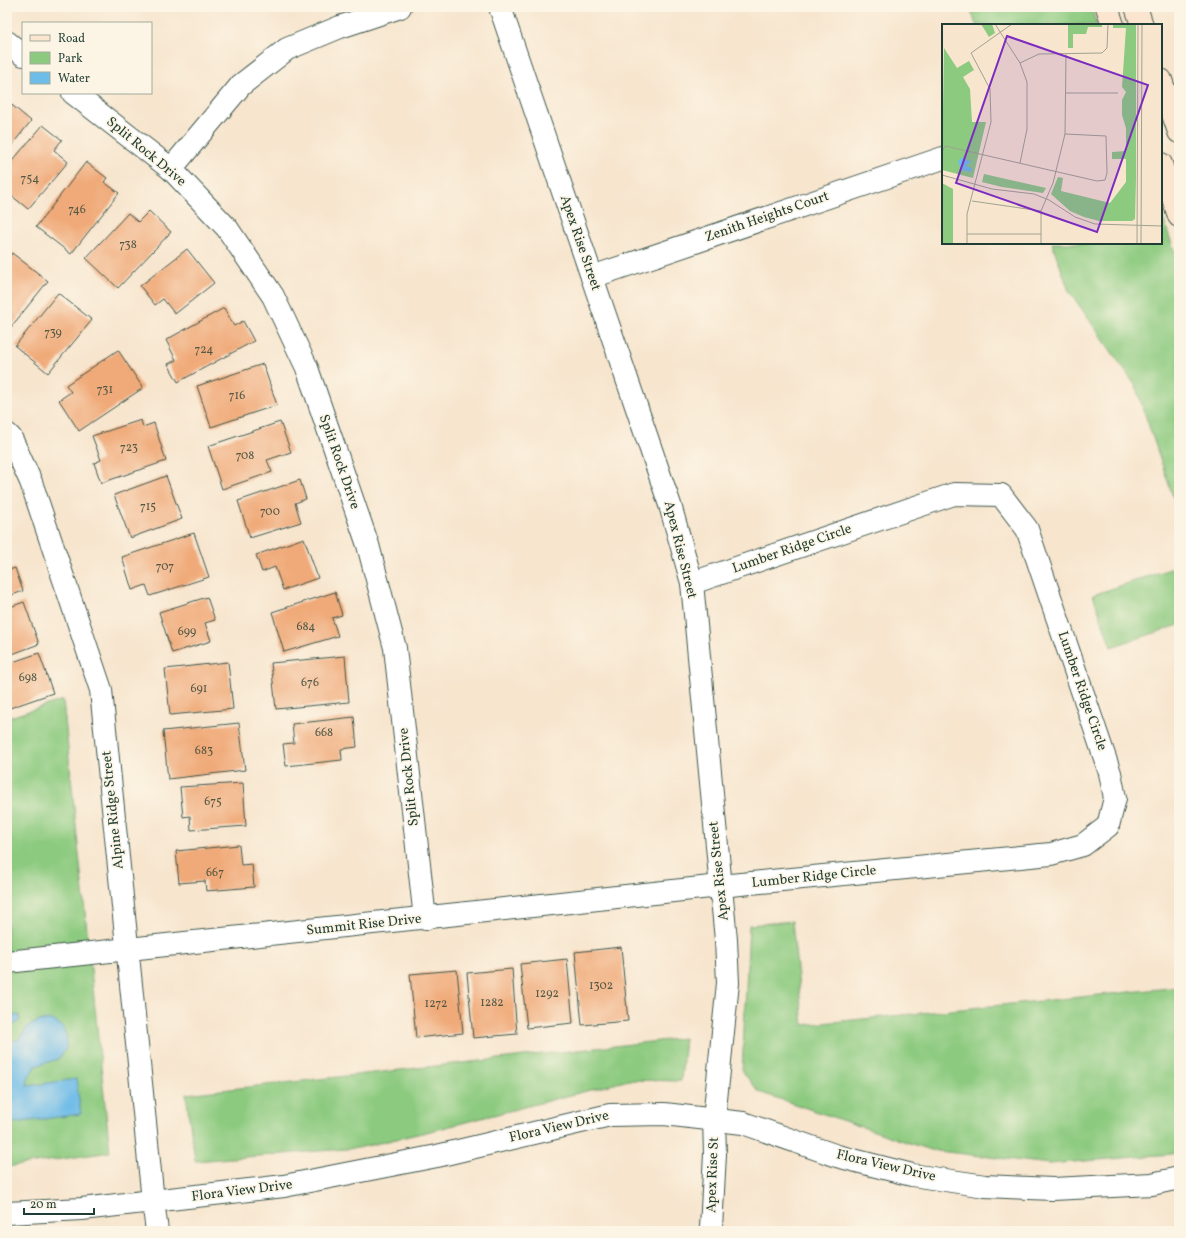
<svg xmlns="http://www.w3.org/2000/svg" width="1186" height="1238" viewBox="0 0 1186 1238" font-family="Vollkorn,serif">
<rect width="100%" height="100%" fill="#fcf5e5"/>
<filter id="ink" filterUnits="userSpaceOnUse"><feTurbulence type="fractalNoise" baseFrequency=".025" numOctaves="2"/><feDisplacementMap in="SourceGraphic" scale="8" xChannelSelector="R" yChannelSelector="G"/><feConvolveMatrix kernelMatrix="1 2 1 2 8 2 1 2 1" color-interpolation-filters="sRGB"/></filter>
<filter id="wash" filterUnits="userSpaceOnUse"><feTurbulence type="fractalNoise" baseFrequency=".012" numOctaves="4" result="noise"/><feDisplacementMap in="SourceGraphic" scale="16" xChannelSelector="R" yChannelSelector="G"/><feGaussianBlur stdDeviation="0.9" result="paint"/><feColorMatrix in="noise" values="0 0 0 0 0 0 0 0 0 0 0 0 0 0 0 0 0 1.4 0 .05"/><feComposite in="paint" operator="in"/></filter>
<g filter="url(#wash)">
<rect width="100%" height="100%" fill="#f7e5ce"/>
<g fill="#8cca7f" stroke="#56845a">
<polygon points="970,7 1091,7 1097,25 976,25"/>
<polygon points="1161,212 1179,264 1179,514 1135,385 1069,291 1052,243 1161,243"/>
<polygon points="1179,566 1179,625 1111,647 1093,595"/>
<polygon points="63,700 110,1152 7,1167 7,718"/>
<polygon points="792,921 803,1025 1179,987 1179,1151 1172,1154 1049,1164 930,1150 759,1092 742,1071 749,925"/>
<polygon points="685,1038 681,1081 629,1080 439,1129 358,1148 195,1161 186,1094"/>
</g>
<g fill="#6ebce8" stroke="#467c8e">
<polygon points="19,1015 20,1020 7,1031 7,1016"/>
<polygon points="52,1020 62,1026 67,1037 66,1049 58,1059 36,1066 29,1076 27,1086 76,1079 81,1114 7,1124 7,1043 19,1039 27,1027 39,1021"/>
</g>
<g id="blocks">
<g fill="#f0aa79">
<polygon points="7,101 31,121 7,151"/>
<polygon points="43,125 62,140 54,150 68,162 28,209 7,192 7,167"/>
<polygon points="86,162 107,178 104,182 119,193 71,254 36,227"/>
<polygon points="149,211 171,232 118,288 86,258 128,213 138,222"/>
<polygon points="187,249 214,283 175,314 163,299 155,305 140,286"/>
<polygon points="12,253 48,281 7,332 7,260"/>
<polygon points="58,293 92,320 48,373 15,346"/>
<polygon points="224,308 234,326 243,321 254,341 178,382 168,364 176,360 166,340"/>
<polygon points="118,350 143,388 79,431 59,400 71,392 66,385"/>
<polygon points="263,364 277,405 211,427 197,386"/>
<polygon points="141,420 143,427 154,423 166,461 101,483 94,463 101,460 92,436"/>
<polygon points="280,422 291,452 267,460 272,472 222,489 208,446"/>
<polygon points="166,476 182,519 130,538 114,495"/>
<polygon points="300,480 306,499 295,503 301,522 250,538 238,501"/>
<polygon points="194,533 209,577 150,596 146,585 132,590 122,557"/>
<polygon points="304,538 318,578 283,590 275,567 262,572 256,555"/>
<polygon points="7,564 9,570 15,568 23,591 7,597"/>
<polygon points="335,592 342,615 332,618 338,636 284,652 272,612"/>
<polygon points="207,597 215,620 205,623 211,641 172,653 159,612"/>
<polygon points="24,602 39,644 7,656 7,608"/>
<polygon points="39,653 53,693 7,709 7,664"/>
<polygon points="345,656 349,702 276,709 271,663"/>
<polygon points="228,662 233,709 170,715 165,669"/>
<polygon points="354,717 357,747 341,749 342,760 286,766 283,744 294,743 292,724"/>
<polygon points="239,723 245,770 168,779 163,731"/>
<polygon points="243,783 246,826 191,830 190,816 183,817 180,787"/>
<polygon points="239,845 241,865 252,864 254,887 206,891 205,881 179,883 176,851"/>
<polygon points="621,947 628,1021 582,1025 575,952"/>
<polygon points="567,959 573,1023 527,1028 520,964"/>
<polygon points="512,969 517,1034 473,1038 467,973"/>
<polygon points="457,970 463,1033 416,1038 410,974"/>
</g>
</g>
</g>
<g filter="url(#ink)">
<use href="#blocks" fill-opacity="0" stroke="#3f564b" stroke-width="1"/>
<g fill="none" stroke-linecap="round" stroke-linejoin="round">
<g stroke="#3f564b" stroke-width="24">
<g id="street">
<polyline points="500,7 592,277 670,505 692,583 726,940 728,983 714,1119 715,1154 711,1228 712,1231"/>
<polyline points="7,42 23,55"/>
<polyline points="73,93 171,169 227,228 273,296 307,368 368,545 395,648 425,919"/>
<polyline points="171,169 241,85 287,49 340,27 400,7"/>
<polyline points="592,277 943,158"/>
<polyline points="7,434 11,438 31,482 101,690 153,1201 157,1231"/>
<polyline points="7,962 720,886 1051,854 1083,845 1108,826 1115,798 1110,773 1027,529 1001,495 954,494 692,583"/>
<polyline points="7,1213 82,1209 284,1186 437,1156 610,1115 664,1114 743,1123 837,1156 912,1175 985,1186 1053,1189 1152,1184 1179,1178"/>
</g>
</g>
<g stroke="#3f564b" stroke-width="24">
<g id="secondary">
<polyline points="1107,7 1113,25"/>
<polyline points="1136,7 1142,25"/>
<polyline points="1161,80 1179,132"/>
<polyline points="1161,164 1179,216"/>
</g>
</g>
<use href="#street" stroke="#fff" stroke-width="22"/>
<use href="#secondary" stroke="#fce5cf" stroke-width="22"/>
</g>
</g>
<g text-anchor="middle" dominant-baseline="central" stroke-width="3.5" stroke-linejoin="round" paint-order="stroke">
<g font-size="12" fill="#535845">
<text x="30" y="179">754</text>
<text x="77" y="210">746</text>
<text x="128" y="245">738</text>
<text x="53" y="333">739</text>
<text x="204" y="350">724</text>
<text x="105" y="390">731</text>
<text x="237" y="396">716</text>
<text x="129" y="448">723</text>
<text x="245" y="456">708</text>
<text x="148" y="507">715</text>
<text x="270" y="512">700</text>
<text x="165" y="567">707</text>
<text x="306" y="627">684</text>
<text x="187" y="632">699</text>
<text x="28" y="678">698</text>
<text x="310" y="683">676</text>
<text x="199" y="689">691</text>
<text x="324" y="733">668</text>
<text x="204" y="751">683</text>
<text x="213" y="802">675</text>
<text x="215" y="873">667</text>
<text x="601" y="986">1302</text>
<text x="547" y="994">1292</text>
<text x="492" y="1003">1282</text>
<text x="436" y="1004">1272</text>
</g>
<g font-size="14" fill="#1f3d34" stroke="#fcf5e5">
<text transform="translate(146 152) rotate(40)">Split Rock Drive</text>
<text transform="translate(767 217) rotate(-19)">Zenith Heights Court</text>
<text transform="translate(580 243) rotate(71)">Apex Rise Street</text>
<text transform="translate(339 462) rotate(71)">Split Rock Drive</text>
<text transform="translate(792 549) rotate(-19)">Lumber Ridge Circle</text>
<text transform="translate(680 550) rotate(76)">Apex Rise Street</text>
<text transform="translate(1082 691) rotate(71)">Lumber Ridge Circle</text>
<text transform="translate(409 777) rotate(-96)">Split Rock Drive</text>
<text transform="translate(113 810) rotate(-96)">Alpine Ridge Street</text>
<text transform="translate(719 871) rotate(-96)">Apex Rise Street</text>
<text transform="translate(814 877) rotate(-6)">Lumber Ridge Circle</text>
<text transform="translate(364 925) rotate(-6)">Summit Rise Drive</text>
<text transform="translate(559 1127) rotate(-13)">Flora View Drive</text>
<text transform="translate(886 1166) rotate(13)">Flora View Drive</text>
<text transform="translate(713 1175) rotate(-88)">Apex Rise St</text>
<text transform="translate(242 1191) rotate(-7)">Flora View Drive</text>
</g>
</g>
<g transform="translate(942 24)">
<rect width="220" height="220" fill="#f7e5ce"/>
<path d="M39,0H50L53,9L47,13ZM126,0H160V3H146L144,10H131V24H126ZM171,0H194V155L193,195L190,197H157L142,193L128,187L109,170L116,153L121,154L119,167L168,179L184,158V135H170V128L184,127V104L180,91V76L184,68L180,63L184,4H171ZM2,24L15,44L27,37L32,46L21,53L28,65L30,98H44L31,154L0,146ZM42,150L104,164L101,169L60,163L40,158ZM0,159L11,165V220H0Z" fill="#8cca7f"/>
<path d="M21,133L25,134L22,136L30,137L24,142L30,144L29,148L19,146L16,137Z" fill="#6ebce8"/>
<path fill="none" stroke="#a1a290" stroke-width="1" d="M53,0L78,39L85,58V105L78,139M78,39L97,30L160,29L165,24L166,0M124,69H176M0,128L3,122L155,157L163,156L165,149L164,112L123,110M0,151L50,165L92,170L107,176L133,193L153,200L220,202M30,177L99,187M25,210H99M25,220V190L49,98L48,65L29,29L70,0M99,220V187L111,159L123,110L124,30M195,220L196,0M199,220L200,0"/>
<path fill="#7b2cbf" fill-opacity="0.15" stroke="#7b2cbf" stroke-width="2" d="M65,12L206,61L155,208L14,159Z"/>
<rect width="220" height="220" fill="none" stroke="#1f3d34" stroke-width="2"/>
</g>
<rect width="1186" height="1238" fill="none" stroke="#fcf5e5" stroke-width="24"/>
<rect x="22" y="22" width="130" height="72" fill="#fcf5e5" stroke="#a4ab9e"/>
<rect x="30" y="35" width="20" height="6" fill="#fce5cf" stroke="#a4ab9e"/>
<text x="58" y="42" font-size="12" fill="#1f3d34">Road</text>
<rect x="30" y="52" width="20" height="12" fill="#8cca7f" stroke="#a4ab9e"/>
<text x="58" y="62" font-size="12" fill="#1f3d34">Park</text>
<rect x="30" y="72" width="20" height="12" fill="#6ebce8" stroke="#a4ab9e"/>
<text x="58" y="82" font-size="12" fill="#1f3d34">Water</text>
<path d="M24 1208v6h70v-6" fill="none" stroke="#1f3d34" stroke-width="2"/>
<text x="30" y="1208" font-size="12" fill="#1f3d34" stroke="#fcf5e5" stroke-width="3" paint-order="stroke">20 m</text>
</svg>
